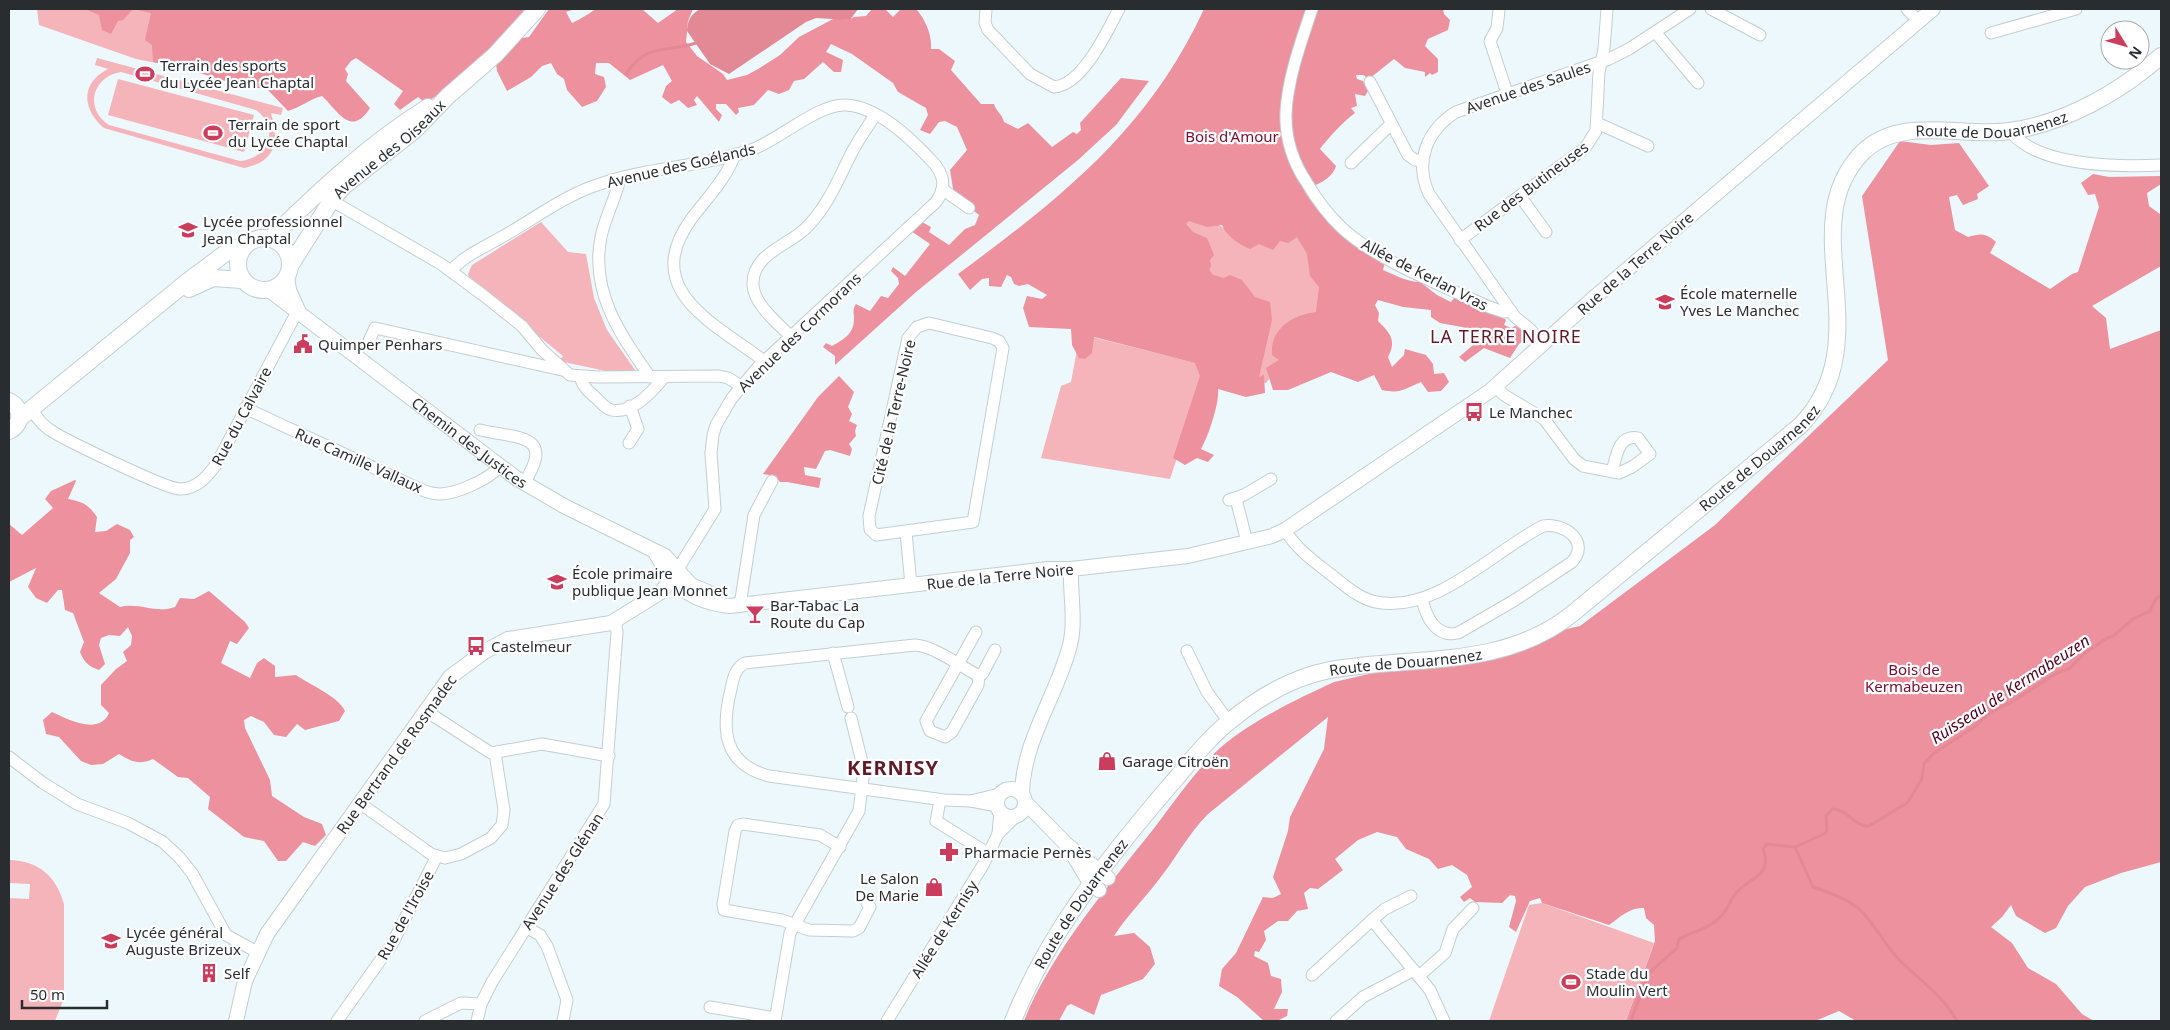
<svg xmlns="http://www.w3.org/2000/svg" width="2170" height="1030" viewBox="0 0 2170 1030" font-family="'Noto Sans',sans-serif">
<rect width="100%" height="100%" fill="#ecf8fb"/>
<g fill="#f5b3ba" fill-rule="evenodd">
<polygon points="37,9 177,9 187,69 136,59 39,25"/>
<path d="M97,58L283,108L281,115L271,113C279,141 277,161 244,168L104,128C83,110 79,84 108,69L95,65ZM121,72L256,110C280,127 269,159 240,161L109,125C84,109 92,77 121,72Z"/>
<polygon points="118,79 254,115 244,152 108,115"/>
<polygon points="1181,217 1216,223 1250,246 1263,237 1271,247 1295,232 1337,290 1266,383 1208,364 1170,479 1041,458 1061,386 1071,382 1080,334 1196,363"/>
<polygon points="541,222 568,252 586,254 594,298 607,330 635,370 620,374 559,361 563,356 470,280 468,274 472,265"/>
<path d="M9,860C39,861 56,876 64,904V998L55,1021H9V898L29,899L30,884L9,883Z"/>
<polygon points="1542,903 1654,943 1626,1021 1489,1021 1529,905"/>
</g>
<g fill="#ec919d">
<path d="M85,9H530C510,33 451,93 424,102L418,97L400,110L394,104L403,91L356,58L351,61L345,69L348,74L346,81L370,108C351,138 338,111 322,96C310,99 301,107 288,111L267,89L241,86L187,69L153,62L152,45L145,40L151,13L133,9L123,20L118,21L111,34L102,30L99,15Z"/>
<path d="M549,9H575L566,12L572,23C575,22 593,12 595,9H642L658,23L678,9H693L688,21L686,42L697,56L723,74L727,80L747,75L758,69L780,55L799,37L835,18L849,20L854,17L866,16L872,9H885L893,17L901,9H918L917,10C926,21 932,35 931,49H939L955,61L951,70L981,104H994C996,111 1002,114 1004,122L1018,129L1028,123L1052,147L1073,132L1077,134L1081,130L1080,123L1121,78L1149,81L1116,125L1078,160L916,292L835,365V356L823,347L826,343L832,346C843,340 854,334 854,319C854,312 852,310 856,304L870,311L881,296L888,298L899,284L898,278L891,271L893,267L905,276L930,244L911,231L922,222L931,227L929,232L949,245L965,229L975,225L979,215L954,195L950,170L967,150L957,127L945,121L939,122L930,134L920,130L928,115L926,108L898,92L893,83L852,54L831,44L826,52L843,60L841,72H834L823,62L804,79L794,81L789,90L779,94L768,90L754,105L738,108L739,112L736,115L726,104H716V109L722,115L719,122L697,96L694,100L697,105L688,108L679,100L671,104L662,97L666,86L672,81L663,65L630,80L609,63H596L595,74L604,77L606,87L597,101L582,107L567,90L564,79L557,74L551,63L542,66L531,77L507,91L497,71L496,63L522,38L529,37Z"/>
<path d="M1204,9H1443L1444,14L1450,20L1448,30L1428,39L1425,46L1438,59V72L1432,75L1430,73L1425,77V72L1405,68L1394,59L1369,79L1363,75H1356L1357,79L1363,81L1368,91L1365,96L1355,94L1357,106L1351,108L1355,113C1345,120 1328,138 1320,149L1336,166C1332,180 1315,185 1304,190C1323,223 1352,242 1385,262L1383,270C1395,275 1407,282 1420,282L1437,295L1451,302L1454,298L1462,299L1502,317L1506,320L1504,325L1511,328L1515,326L1523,329L1528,337L1519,344L1510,358L1484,348L1465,362L1459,357L1485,335L1462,327L1440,323L1431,317V310L1403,307L1378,300L1375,305L1379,313L1378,321C1390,333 1397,340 1388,357L1392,367L1404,355L1405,349L1426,355L1433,364L1434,374L1444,373L1449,382L1441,391L1428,392L1421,382C1404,389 1401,394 1382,390L1374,375L1358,382L1331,372L1288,390H1273L1266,368L1279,360L1272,355C1270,329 1292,315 1316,312L1319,287L1310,276L1307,254L1297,237L1288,243L1280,241L1273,250L1259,244L1250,249C1240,245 1226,236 1222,225L1207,227L1189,221L1186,224L1193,232L1207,238L1214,255L1210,260L1211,266L1209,270L1213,275L1224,278L1230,275L1242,280L1255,297L1270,302L1272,320L1259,377L1264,375L1265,393L1246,397L1218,389C1220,401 1208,438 1201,449L1214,455L1208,462L1197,458L1185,465L1173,458L1200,376L1195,363L1094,337L1092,353L1085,359L1079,358L1072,345L1071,329L1029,327L1023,308L1027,296L1042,299L1047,295L1028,284L1019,286L1014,284L1011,277L1007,275L1001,287L989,286V278L982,279L970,290L958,274C1062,197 1148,130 1204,9Z"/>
<path d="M1900,141L1931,145L1959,143L1989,186L1977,194L1978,199L1963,205L1957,195L1949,197L1955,230L1968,237C1981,233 1986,233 1996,242L1990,253L2050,289L2072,274L2078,272L2099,207L2095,194L2088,195L2081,183L2093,174L2109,177L2161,176V184L2147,193L2149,206L2160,214L2161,219V266L2092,306L2106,318L2110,349L2161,330V862L2121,873L2085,887L2068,906L2056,928L2045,933L2016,916L2011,905L2002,917L1991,927L2012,943L2028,968L2056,984L2082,1014L2094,1021H1856L1839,1011L1815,1021H1626L1655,941L1654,925L1646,918L1644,908C1630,907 1620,917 1609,925L1542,903L1540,898L1530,901L1516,932L1509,927L1516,901L1515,896L1510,895L1502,903L1475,902L1470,898L1464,902L1460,897L1472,887L1467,875L1452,865L1438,869L1429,859L1406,849L1397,837L1377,832L1358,840L1335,859L1343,870L1318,889L1310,888L1304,893L1308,909L1297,911L1288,921H1278L1264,931L1266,940L1259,952L1255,951L1254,956L1268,963L1271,976L1281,979L1282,992L1274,1009H1288L1287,1016L1277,1021H1264L1237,997L1219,986L1222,969L1236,953L1263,897L1273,898L1281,894L1273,877L1288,831L1290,817L1324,749L1328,717L1208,814C1188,834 1175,860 1157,882C1142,901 1127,916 1114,936L1134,933L1150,947L1155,964L1143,979L1101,995L1094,1015L1071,1004L1067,1006L1059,1021H1024C1050,954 1110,884 1155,827C1175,801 1195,771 1220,748C1251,721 1297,699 1334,682L1580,626L1715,525L1888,360L1862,196Z"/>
<polygon points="839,376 854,392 848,407 852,414 849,421 857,425 855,431 856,436 849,444 852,449 850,456 830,450 825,451 816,469 804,467 805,475 821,478 819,488 787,482 780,482 775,476 763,474 818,397"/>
<path d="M75,480L76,481L68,499C83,502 88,504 97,517L95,532L106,531L117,524L130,530L134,537L130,540V553L116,579L99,593L120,607C139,602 156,614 175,607L180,598L194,599L209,591L245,622L249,628L237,644L230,641L221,663L250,678L257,663L264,658L275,666V677L296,675C310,685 338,696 345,711L339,721L305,730L297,724L286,737L274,735L264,722L251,716L244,720L245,728L270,780L272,796L304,817L322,824L326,835L315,846L303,842L286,861H278L264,841L244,837L208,809L210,797L188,778L178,777L153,759C139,765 132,762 119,754L103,764L91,765L81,761L59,737L46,734L43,720L52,712C67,719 99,736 109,713L101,705V685L116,669L127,661L123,652L131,645L132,636L128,627L120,636L109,635L101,638L99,645L105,664L99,670C88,666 84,662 80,652L84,642L73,613L65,610L62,590H58L47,603L36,598L28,587L36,568L9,582V524L22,535L53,508L45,499L51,491Z"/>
</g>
<path fill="#e38995" d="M700,9H858L850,20L816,18L806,22L729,74L710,64L687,31C688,20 690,15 700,9Z"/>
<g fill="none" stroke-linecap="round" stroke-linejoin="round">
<g stroke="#e38995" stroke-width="3">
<path d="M626,74C647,42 666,53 696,43"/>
<path d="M1795,847L1813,887C1829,892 1845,898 1858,908C1871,919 1883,941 1894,954C1914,977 1942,993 1957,1021"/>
<path d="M1631,1021L1648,974L1677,948L1679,939C1696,930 1709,930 1723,914C1729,907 1731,897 1738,891C1751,877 1773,876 1763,849L1767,844L1795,847L1824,834L1827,831L1826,816L1832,809C1847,808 1854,827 1869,826L1907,803L1922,779L1924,764L1934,753L1973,728L1991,712L2010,703L2057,673L2070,668L2084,654L2107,638L2113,636L2133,619L2150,611L2155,600L2161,595"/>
</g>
<g stroke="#c3ced2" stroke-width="13">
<g id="minor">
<path d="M986,9L985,23L988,30L1030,74L1054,87C1083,85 1107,31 1119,9"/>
<path d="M1312,9C1301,42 1288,77 1286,112C1285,139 1292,161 1307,183C1317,200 1328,215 1342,228C1376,260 1446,287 1489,307L1504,312L1511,311"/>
<polyline points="1711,9 1760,35"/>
<polyline points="1907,9 1919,22"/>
<polyline points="1499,10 1497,28 1490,41 1507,93"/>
<polyline points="1655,32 1698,83"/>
<polyline points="1991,33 2076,9"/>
<polyline points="1370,82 1408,155 1415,160 1423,161"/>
<polyline points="1597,123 1648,146"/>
<path d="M2010,131C2038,167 2119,167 2161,165"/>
<path d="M735,154C727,178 707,198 692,218C639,290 713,322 764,361"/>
<polyline points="1351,163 1391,124"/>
<path d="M620,178C616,198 605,217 601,237C590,292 620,334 650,377"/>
<polyline points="942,189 969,208"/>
<polyline points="1520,196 1546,232"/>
<polyline points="325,199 341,206 441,264 483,295 522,326 542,350 570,375 597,377 719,376 728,378 741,386"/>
<polyline points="1460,240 1585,148 1596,131 1599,72 1604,49 1607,9"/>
<path d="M451,271C464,255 489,245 507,234C537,217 567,194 600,184C649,167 702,167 751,150C779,140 819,103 846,105C878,107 909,137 930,159C943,172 948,186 936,202L759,366L732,398L716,425L713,435L711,453L715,509L673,577"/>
<polygon points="929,323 992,338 999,341 1003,348 973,522 876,535 870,529 869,516 908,338 917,327"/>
<path d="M791,337C779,324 754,305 753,285C752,254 787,246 805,229C827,208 838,180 851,154C858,140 867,128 875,115"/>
<polyline points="369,341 375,328 562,370"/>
<path d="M1542,344L1530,329L1515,317L1429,194C1414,162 1427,130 1456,112L1609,59L1629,49L1690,9"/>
<path d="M580,376C582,386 589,392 596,398C601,402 605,409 612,410C632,414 653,391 664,377"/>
<path d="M1495,386L1504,395L1544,419L1574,459L1583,466L1619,473L1632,467L1650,454L1638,438C1618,434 1616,458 1612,472"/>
<path d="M245,408L413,486C421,490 431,494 440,494C456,494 490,479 500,466"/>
<path d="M32,410C37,418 42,425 50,430C65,440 166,489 180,489C197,489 208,476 217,463L298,310"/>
<path d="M480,430C520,439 555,434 524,483"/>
<polyline points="629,443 638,429 630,406"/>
<polyline points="1236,499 1247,542"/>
<polyline points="1229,500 1244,495 1271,479"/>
<path d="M1285,530C1297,550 1315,562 1334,577C1347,587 1360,599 1376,602C1436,614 1493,551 1543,526C1563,522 1591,541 1572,562L1515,600L1458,633C1436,638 1426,617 1422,599"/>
<polyline points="906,532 911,585"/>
<polyline points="741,599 754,515 772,481"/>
<path d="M976,632L926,721L930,731L945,737L952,732L978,685L979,676C962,667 934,646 915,645L745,663C735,668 733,679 731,689C721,729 723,764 769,776L944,800L971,801L999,794"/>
<polyline points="1187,651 1207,692 1229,722"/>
<polyline points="833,653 848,707"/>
<polyline points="979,676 983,673 995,650"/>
<polyline points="426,711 491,753 542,744 609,756"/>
<polyline points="9,757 43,783 77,804 128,823 163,842 179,857 192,873 226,935 257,952"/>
<polyline points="971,801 997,806"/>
<polyline points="361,804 431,854 445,858 461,854 491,838 502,825 504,810 495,753"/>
<polyline points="939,806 936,821 989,854"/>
<polyline points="998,834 1000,812"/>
<polyline points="840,847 820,835 743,824 738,825 735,831 723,904 724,910 782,920 809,930 853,931 859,928 870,907 867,903 870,898"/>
<polyline points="1372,920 1385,909 1411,896"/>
<polyline points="526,927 540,935 547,946 567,1000 563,1021"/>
<polyline points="1312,975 1372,920 1430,990 1444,1021"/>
<polyline points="1419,976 1445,953 1453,929 1473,908"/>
<polyline points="710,1007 775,1018"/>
<polyline points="337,1021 392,944 437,856"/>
<polyline points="425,1021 461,1003 481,1004"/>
<polyline points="477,1021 481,1004 492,982 604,804 617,632 615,621"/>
<polyline points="775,1021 790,933 859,811 864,770 851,718"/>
<polyline points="887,1021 983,865 998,834 1015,817"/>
<polyline points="1336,1021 1363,997 1414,970"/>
</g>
</g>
<g stroke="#c3ced2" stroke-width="16">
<g id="tertiary">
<polyline points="287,276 289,290 298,310"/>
<path id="s1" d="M269,290L516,478L564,506L665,556L691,585L710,593"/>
<path d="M655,552C674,586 690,602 730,606L1048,569H1071L1188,556L1272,536L1285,530L1490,391L1596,296L1933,9"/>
<circle cx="1011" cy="803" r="14"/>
<path d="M1022,794C1023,740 1057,696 1070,645C1076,621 1070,594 1071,569"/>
<polyline points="1025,802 1066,844 1108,878"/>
<polyline points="1072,853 1087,878 1099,890"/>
<polyline points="236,1021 245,981 267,934 450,677 484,652 508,639 611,623 661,592 672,579"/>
</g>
</g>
<g stroke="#c3ced2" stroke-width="18">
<g id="secondary">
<circle cx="264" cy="264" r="26"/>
<path d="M270,239C320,190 369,144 428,107"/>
<path id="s2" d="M290,266L331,201L344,186L415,130L448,96L495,55L537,9"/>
<polyline points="189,289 213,278 242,280"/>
<path d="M9,401C23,408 23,424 9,431"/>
<polyline points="20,418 188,281 227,252 247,244"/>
<path id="s3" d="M1013,1021C1047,935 1107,859 1166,790C1187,766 1206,740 1230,721C1259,697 1293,677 1330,670C1413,655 1502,670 1572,614L1801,425C1882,340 1792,227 1861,154C1899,114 1962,138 2010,131C2066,123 2120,92 2161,56"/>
</g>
</g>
<use href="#minor" stroke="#fff" stroke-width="11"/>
<use href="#tertiary" stroke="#fff" stroke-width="14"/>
<use href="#secondary" stroke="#fff" stroke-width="16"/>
</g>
<defs>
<g id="stadium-bare" transform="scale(1.5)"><path d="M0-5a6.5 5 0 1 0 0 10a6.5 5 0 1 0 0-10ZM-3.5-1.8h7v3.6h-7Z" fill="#cc3c5c" stroke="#fff" stroke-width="2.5" paint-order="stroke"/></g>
<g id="school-bare" transform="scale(1.5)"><path d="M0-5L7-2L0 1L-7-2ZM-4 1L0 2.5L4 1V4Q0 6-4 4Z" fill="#cc3c5c" stroke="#fff" stroke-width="2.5" paint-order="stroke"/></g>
<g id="civic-bare" transform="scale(1.5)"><path d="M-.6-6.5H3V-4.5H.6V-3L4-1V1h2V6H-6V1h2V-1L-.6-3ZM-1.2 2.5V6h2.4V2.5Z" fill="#cc3c5c" stroke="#fff" stroke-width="2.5" paint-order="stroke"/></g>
<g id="bus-bare" transform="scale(1.5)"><path d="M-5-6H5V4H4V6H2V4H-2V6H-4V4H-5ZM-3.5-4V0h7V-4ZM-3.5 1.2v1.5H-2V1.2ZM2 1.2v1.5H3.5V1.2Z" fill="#cc3c5c" stroke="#fff" stroke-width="2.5" paint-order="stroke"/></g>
<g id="bar-bare" transform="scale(1.5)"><path d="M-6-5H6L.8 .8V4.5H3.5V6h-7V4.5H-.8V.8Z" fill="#cc3c5c" stroke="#fff" stroke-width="2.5" paint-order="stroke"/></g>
<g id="shop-bare" transform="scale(1.5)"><path d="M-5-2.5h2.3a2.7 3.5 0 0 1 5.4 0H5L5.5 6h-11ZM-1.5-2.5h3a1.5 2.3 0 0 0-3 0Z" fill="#cc3c5c" stroke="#fff" stroke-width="2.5" paint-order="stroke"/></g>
<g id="pharmacy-bare" transform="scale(1.5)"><path d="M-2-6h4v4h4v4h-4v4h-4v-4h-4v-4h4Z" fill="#cc3c5c" stroke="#fff" stroke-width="2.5" paint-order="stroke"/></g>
<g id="building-bare" transform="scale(1.5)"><path d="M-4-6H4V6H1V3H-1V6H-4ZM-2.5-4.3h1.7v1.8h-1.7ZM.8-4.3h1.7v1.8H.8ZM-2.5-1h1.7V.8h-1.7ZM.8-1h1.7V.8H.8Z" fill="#cc3c5c" stroke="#fff" stroke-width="2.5" paint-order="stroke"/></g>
</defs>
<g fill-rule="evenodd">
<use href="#stadium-bare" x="145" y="74"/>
<use href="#stadium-bare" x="213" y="133"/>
<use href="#school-bare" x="188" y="230"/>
<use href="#school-bare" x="1665" y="302"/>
<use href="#civic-bare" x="303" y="344"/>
<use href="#bus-bare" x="1474" y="412"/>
<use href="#school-bare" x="557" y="582"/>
<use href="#bar-bare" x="755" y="614"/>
<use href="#bus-bare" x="476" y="646"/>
<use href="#shop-bare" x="1107" y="761"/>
<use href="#pharmacy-bare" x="949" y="852"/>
<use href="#shop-bare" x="934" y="887"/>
<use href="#school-bare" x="111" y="941"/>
<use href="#building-bare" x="209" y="973"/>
<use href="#stadium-bare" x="1571" y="982"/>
</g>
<g text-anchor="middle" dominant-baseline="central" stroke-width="4.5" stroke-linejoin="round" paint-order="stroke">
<g font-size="15" fill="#292d2f" stroke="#fff" text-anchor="start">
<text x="160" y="65">Terrain des sports<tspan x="160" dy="17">du Lycée Jean Chaptal</tspan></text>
<text x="228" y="124">Terrain de sport<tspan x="228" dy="17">du Lycée Chaptal</tspan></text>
<text x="203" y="221">Lycée professionnel<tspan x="203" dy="17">Jean Chaptal</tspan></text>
<text x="1680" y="293">École maternelle<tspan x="1680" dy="17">Yves Le Manchec</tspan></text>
<text x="318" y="344">Quimper Penhars</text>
<text x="1489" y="412">Le Manchec</text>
<text x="572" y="573">École primaire<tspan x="572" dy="17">publique Jean Monnet</tspan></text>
<text x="770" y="605">Bar-Tabac La<tspan x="770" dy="17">Route du Cap</tspan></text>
<text x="491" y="646">Castelmeur</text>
<text x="1122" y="761">Garage Citroën</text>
<text x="964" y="852">Pharmacie Pernès</text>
<text x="919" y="878" text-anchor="end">Le Salon<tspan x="919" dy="17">De Marie</tspan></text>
<text x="126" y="932">Lycée général<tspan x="126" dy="17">Auguste Brizeux</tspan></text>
<text x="224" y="973">Self</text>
<text x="1586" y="973">Stade du<tspan x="1586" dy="17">Moulin Vert</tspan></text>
</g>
<g font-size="15" fill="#292d2f" stroke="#fff">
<text transform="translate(1528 87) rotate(-19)">Avenue des Saules</text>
<text stroke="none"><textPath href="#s3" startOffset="1460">Route de Douarnenez</textPath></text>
<text stroke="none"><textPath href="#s2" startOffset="155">Avenue des Oiseaux</textPath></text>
<text transform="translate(681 165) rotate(-13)">Avenue des Goélands</text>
<text transform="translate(1531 186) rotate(-37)">Rue des Butineuses</text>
<text transform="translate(1635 263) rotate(-41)">Rue de la Terre Noire</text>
<text transform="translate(1425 274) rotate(27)">Allée de Kerlan Vras</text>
<text transform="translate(799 332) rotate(-44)">Avenue des Cormorans</text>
<text transform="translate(893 412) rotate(-77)">Cité de la Terre-Noire</text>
<text transform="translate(241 416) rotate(-62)">Rue du Calvaire</text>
<text stroke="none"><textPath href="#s1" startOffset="252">Chemin des Justices</textPath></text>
<text stroke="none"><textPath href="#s3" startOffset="982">Route de Douarnenez</textPath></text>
<text transform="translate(359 460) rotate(24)">Rue Camille Vallaux</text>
<text transform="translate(1000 576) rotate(-6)">Rue de la Terre Noire</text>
<text stroke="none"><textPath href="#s3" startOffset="562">Route de Douarnenez</textPath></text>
<text transform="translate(396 754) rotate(-54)">Rue Bertrand de Rosmadec</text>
<text transform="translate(562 871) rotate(-57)">Avenue des Glénan</text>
<text stroke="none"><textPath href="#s3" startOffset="136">Route de Douarnenez</textPath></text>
<text transform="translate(405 915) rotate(-61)">Rue de l'Iroise</text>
<text transform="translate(944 929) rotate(-58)">Allée de Kernisy</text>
</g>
<g font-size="15" fill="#790c2d" stroke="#fff">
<text x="1232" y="136">Bois d'Amour</text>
<text x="1914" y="669">Bois de<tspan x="1914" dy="17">Kermabeuzen</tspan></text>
</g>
<g font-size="16" font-style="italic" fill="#55031c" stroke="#fff">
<text transform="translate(2010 689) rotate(-33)">Ruisseau de Kermabeuzen</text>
</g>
<g font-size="18" letter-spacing="1" fill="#611c2a" stroke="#fff">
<text x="1506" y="336">LA TERRE NOIRE</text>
</g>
<g font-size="20" font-weight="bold" letter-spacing="1" fill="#611c2a" stroke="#fff">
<text x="893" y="767">KERNISY</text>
</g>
</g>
<rect width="2170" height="1030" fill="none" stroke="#292d2f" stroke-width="20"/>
<g transform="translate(2125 45) rotate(127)"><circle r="24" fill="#ffffff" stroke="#a9abac"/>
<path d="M0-4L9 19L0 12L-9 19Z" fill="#cc3c5c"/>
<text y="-8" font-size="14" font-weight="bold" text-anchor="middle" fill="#292d2f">N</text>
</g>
<path d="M22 1000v8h85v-8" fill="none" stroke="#292d2f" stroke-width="2.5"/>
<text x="30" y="1000" font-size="15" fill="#292d2f" stroke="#ffffff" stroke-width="4" paint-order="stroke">50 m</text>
</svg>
